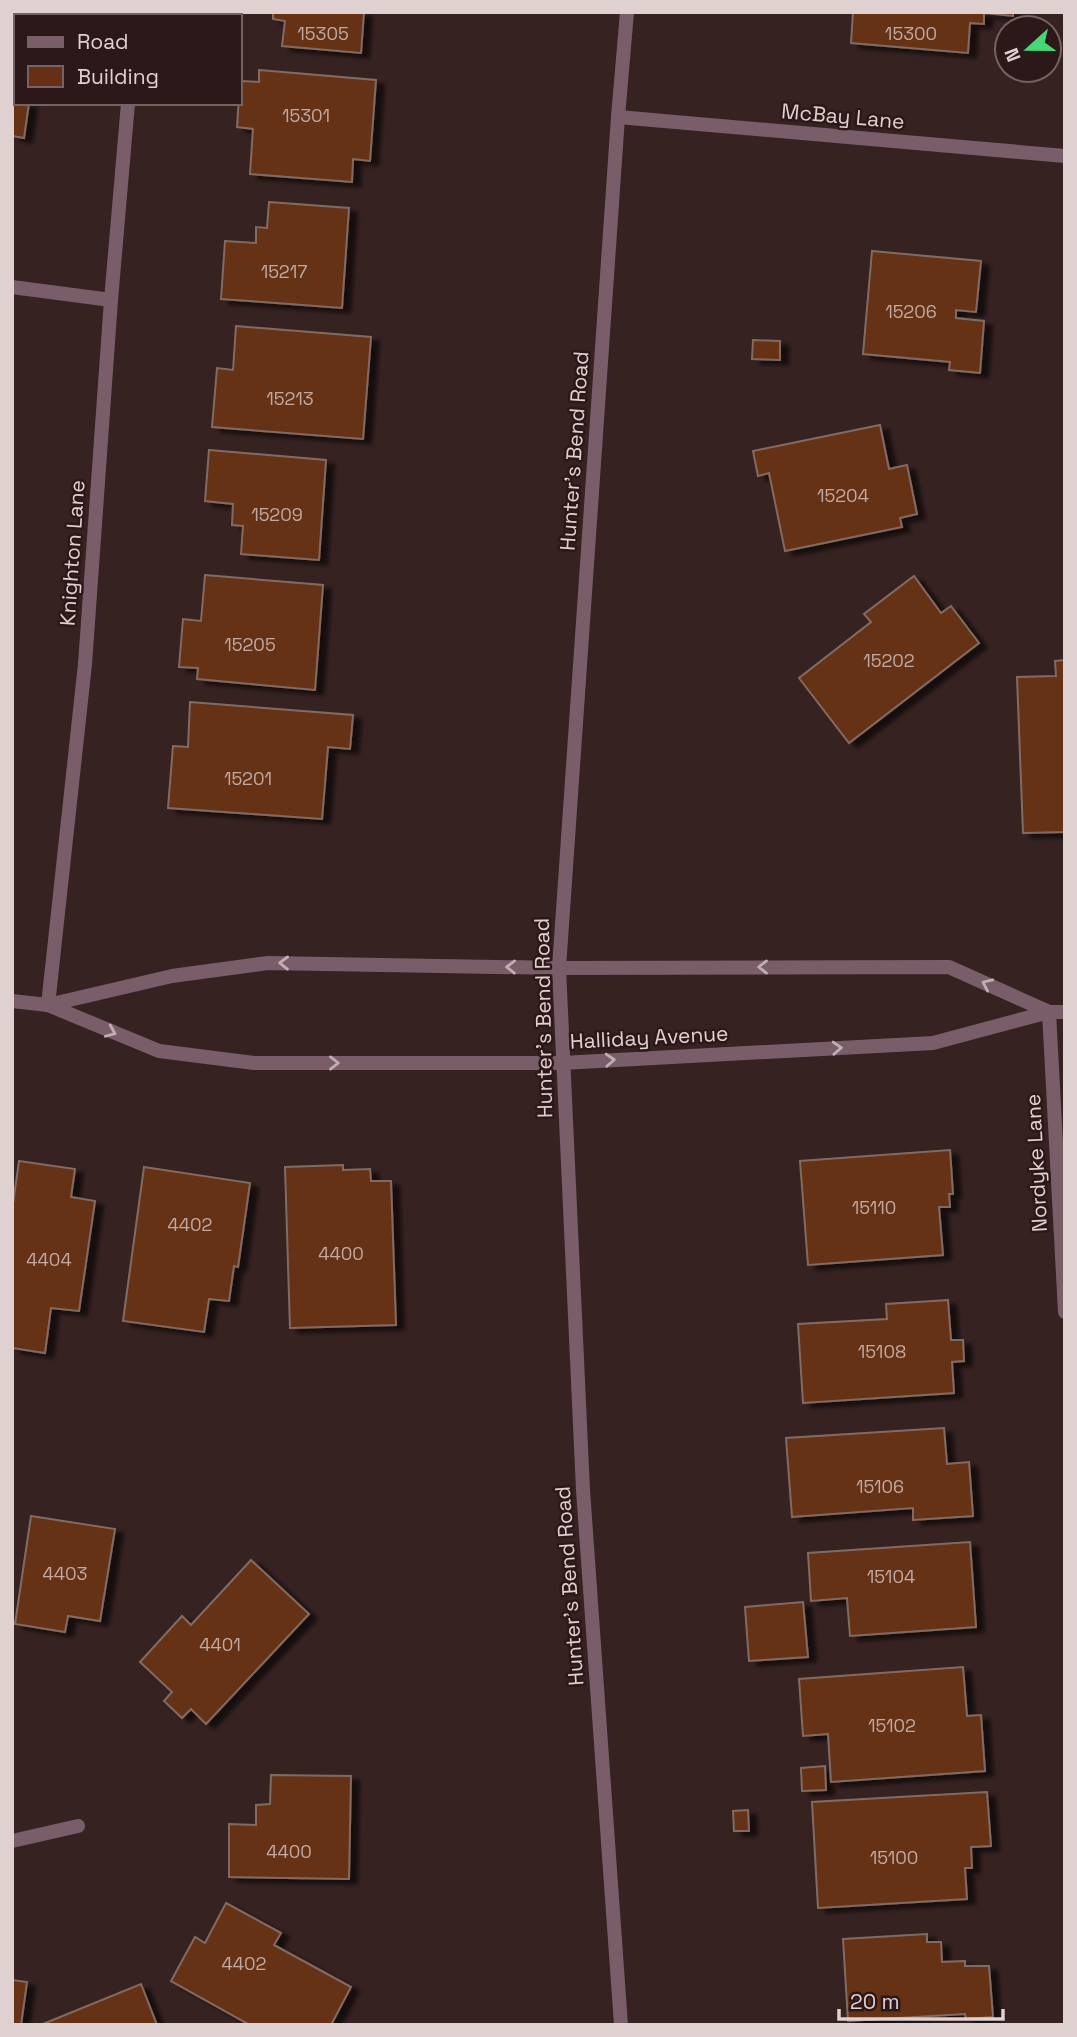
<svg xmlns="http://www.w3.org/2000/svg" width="1077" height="2037" viewBox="0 0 1077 2037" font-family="'Space Grotesk',sans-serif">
<defs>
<filter id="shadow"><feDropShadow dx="8" dy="4.5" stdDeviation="2" flood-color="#0009"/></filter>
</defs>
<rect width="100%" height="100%" fill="#372222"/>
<g fill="#653016" stroke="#836b61" stroke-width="2" filter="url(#shadow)">
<polygon points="273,12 364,12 361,53 282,46 285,21 273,19"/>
<polygon points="853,12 1013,12 1013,16 984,13 984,24 970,23 968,53 851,43"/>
<polygon points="12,55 16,56 16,103 29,103 24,138 12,136"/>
<polygon points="259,70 376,80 370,161 353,159 352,182 250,174 253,129 237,127 240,81 259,82"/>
<polygon points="269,202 349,208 342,308 221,299 225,241 256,243 256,227 267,228"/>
<polygon points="872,251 981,261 976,312 956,310 956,318 984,321 980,373 949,370 950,362 863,354"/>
<polygon points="236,326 371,337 363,439 212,427 217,368 233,370"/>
<polygon points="753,340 780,341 780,360 752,359"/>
<polygon points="880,425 889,469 907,465 917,514 900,518 902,527 785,551 769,473 758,476 753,451"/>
<polygon points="209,450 326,460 319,560 241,554 243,526 232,525 233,504 205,501"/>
<polygon points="205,575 323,585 315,690 197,679 198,668 179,667 183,619 201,621"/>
<polygon points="914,576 941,613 951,606 979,643 849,743 799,678 871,622 864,614"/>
<polygon points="1065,660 1065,832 1023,833 1017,677 1056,676 1055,661"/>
<polygon points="190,702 353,715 350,749 328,747 322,819 168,808 173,746 188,747"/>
<polygon points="950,1150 953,1194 949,1194 950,1207 939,1207 943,1255 808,1265 800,1161"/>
<polygon points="19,1161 75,1169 71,1197 95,1201 79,1311 51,1308 45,1353 12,1348 12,1211"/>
<polygon points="343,1165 343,1170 370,1169 371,1181 391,1181 396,1325 290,1328 285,1167"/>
<polygon points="144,1167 250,1183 238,1267 234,1266 229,1301 209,1299 204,1332 123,1321"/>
<polygon points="948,1300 951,1340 963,1340 964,1361 952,1362 954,1393 803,1403 798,1324 887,1319 886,1304"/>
<polygon points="944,1428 947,1464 969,1462 973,1516 913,1520 913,1508 792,1517 786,1438"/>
<polygon points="31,1516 115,1529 100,1621 68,1616 65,1632 15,1624"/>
<polygon points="970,1542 976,1627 850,1636 847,1598 811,1601 808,1553"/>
<polygon points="251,1560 309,1614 206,1724 191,1709 182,1718 164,1701 172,1692 140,1662 182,1616 191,1625"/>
<polygon points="803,1602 808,1657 749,1661 745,1607"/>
<polygon points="963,1667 967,1716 981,1715 985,1771 831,1782 828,1734 803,1736 799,1679"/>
<polygon points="825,1766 826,1790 802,1791 801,1768"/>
<polygon points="271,1775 351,1776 349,1879 229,1877 229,1824 256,1825 256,1805 270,1804"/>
<polygon points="987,1792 991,1846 971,1847 972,1868 965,1868 967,1899 818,1908 812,1802"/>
<polygon points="748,1810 749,1831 734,1831 733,1811"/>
<polygon points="226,1903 281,1933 274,1945 351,1987 331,2025 250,2025 171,1981 195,1937 205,1943"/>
<polygon points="927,1934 927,1942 941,1942 942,1962 965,1961 965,1966 989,1966 993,2017 966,2019 965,2014 848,2021 843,1939"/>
<polygon points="12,1980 27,1982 21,2025 12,2025"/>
<polygon points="141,1984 157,2025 43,2025 43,2024"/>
</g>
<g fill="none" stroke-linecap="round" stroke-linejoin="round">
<g stroke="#795e6a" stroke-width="14">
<polyline points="135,16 136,12"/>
<polyline points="618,117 1065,156"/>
<polyline points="12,287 111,300"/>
<polyline points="12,1001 48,1005 159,1051 254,1063 562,1063 933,1043 1049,1012 1065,1012"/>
<polyline points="48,1005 172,976 268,963 559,968 949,967 1049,1012"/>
<polyline points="48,1005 85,664 111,300 128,103"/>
<polyline points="1049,1012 1065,1312"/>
<polyline points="12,1841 78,1826"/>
</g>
<polyline stroke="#795e6a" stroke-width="14" points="621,2025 583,1490 559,968 618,117 627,12"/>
</g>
<defs><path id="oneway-chevron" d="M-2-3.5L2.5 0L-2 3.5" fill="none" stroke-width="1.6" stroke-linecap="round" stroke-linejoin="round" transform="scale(1.75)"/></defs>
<g stroke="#c1aeb2">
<use href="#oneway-chevron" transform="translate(284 963) rotate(-179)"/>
<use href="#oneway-chevron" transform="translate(511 967) rotate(-179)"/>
<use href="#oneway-chevron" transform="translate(763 967) rotate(180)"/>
<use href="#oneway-chevron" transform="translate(987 984) rotate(-155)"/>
<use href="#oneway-chevron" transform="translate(111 1032) rotate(23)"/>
<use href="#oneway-chevron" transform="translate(837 1048) rotate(-3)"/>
<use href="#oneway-chevron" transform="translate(610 1060) rotate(-3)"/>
<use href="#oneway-chevron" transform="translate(334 1063)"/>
</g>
<g text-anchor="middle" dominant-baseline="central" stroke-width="5" stroke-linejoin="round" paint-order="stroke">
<g font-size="18" fill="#c1a9a2">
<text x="323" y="33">15305</text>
<text x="911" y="33">15300</text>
<text x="306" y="115">15301</text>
<text x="284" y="271">15217</text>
<text x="911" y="311">15206</text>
<text x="290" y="398">15213</text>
<text x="843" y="495">15204</text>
<text x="277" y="514">15209</text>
<text x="250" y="644">15205</text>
<text x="889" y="660">15202</text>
<text x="248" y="778">15201</text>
<text x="874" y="1207">15110</text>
<text x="190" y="1224">4402</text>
<text x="341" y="1253">4400</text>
<text x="49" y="1259">4404</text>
<text x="882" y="1351">15108</text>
<text x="880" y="1486">15106</text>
<text x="65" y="1573">4403</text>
<text x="891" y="1576">15104</text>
<text x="220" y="1644">4401</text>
<text x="892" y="1725">15102</text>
<text x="289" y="1851">4400</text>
<text x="894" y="1857">15100</text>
<text x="244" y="1963">4402</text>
</g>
<g font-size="21" fill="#e0d1d1" stroke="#2d1819">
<text transform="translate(843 116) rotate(5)">McBay Lane</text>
<text transform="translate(574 451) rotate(-86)">Hunter's Bend Road</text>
<text transform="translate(72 553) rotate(-86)">Knighton Lane</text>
<text transform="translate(543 1018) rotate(-91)">Hunter's Bend Road</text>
<text transform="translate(649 1037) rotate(-3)">Halliday Avenue</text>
<text transform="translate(1036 1163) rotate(-93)">Nordyke Lane</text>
<text transform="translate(569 1586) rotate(-94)">Hunter's Bend Road</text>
</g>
</g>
<rect width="1077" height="2037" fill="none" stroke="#e0d1d1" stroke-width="28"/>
<rect x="14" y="14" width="228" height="91" fill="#2d1819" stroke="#756263" stroke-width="2"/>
<rect x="28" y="37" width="35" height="10" fill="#795e6a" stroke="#756263" stroke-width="2"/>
<text x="77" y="49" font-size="21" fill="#e0d1d1">Road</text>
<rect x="28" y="66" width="35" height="21" fill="#653016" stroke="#756263" stroke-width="2"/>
<text x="77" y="84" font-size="21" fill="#e0d1d1">Building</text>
<g transform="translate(1028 49) rotate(249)"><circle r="33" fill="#2d1819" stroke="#756263" stroke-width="2"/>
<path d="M0-5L12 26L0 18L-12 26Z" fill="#46d779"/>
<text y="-10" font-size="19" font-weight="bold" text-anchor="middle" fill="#e0d1d1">N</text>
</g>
<path d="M839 2009v10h164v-10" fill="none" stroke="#e0d1d1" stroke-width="3.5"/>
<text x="850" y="2009" font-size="21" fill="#e0d1d1" stroke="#2d1819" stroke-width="5" paint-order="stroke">20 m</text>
</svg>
